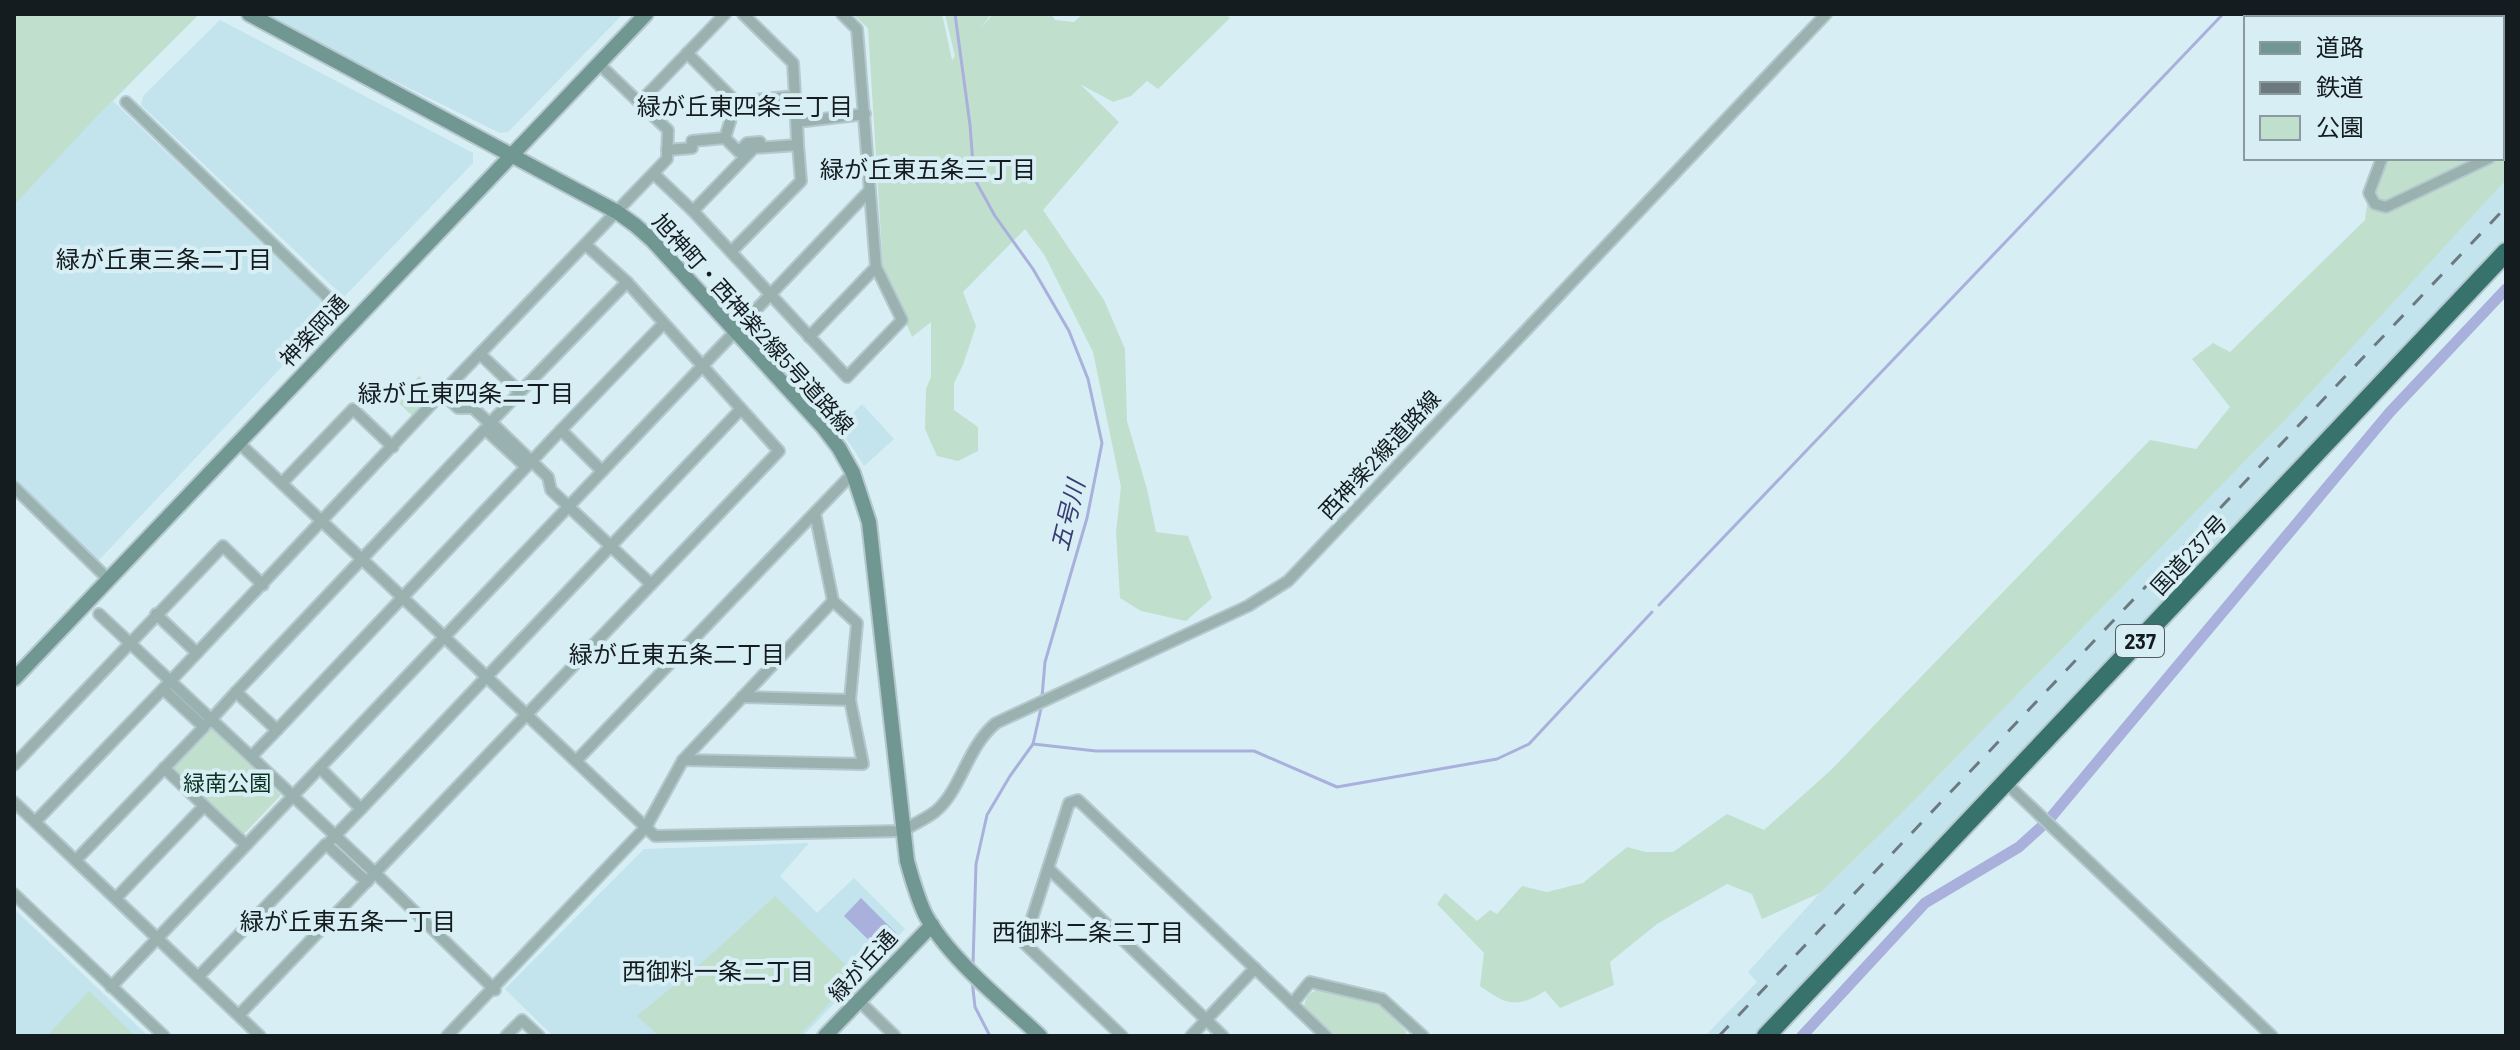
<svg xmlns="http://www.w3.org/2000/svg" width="2520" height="1050" viewBox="0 0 2520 1050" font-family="Barlow,'Noto Sans JP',sans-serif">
<rect width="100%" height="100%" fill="#d8eef5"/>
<g fill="#c3e3ed">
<polygon points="14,14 199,14 113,101 329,308 330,316 98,561 14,480"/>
<polygon points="259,14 623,14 508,132 500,133"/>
<polygon points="220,20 473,153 473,163 344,297 141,105 143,96"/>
<polygon points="2506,180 2506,241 1754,1036 1705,1036 1757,982 1748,972 1820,893 1902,813 2290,415"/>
<polygon points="862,404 894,439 864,466 851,445 838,429"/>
<polygon points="809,843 780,876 817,913 854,878 905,929 803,1036 553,1036 505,989 644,849"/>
<polygon points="14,909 148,1036 14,1036"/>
</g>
<g fill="#c1dfcd">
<polygon points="14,14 199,14 98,115 14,205"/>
<polygon points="853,14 942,14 952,60 955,56 945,14 991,14 981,28 993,14 1051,14 1055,20 1074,22 1083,14 1226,14 1230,18 1158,89 1147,81 1131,96 1113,102 1080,84 1119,122 1043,210 1104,300 1125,349 1127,421 1147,489 1156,532 1188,536 1212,598 1186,621 1141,611 1120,598 1116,532 1121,487 1093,352 1045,256 1025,229 963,292 976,326 963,365 954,383 954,410 978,427 978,451 958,461 937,456 925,429 926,389 931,377 931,322 912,337 883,269 868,28"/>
<path d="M2416,14H2506V180L2290,415L1902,813L1820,893L1762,919L1752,894L1727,884L1657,924L1610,962L1614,985L1560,1008L1545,991C1516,1009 1507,1005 1480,986L1484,953L1437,904L1445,893L1477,921L1490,910L1497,914L1522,886L1547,892L1583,883L1627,847L1646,852H1673L1727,814L1764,830L1831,770L2150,440L2196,449L2230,407L2192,359L2213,343L2230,352L2365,220L2369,191L2381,158H2502V18H2412Z"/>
<polygon points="419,376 435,391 412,416 396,400"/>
<polygon points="210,727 281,795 243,835 172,767"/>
<polygon points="775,896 856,975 799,1036 659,1036 637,1016 713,953"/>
<path d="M1319,989L1381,1006L1407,1032L1403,1036H1335L1304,1007C1305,997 1310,992 1319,989Z"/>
<polygon points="89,991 135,1036 47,1036"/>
</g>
<polygon fill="#a9b0db" points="861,898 896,933 879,950 844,916"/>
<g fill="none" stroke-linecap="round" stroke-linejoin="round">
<g stroke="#a9b0db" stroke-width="3">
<polyline points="955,14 970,125 974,178 995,216 1033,269 1069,331 1088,379 1102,443 1087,518 1045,662 1042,697"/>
<polyline points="1659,605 2223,14"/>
<polyline points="1033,744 1096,751 1254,751 1337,787 1497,759 1529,744 1652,612"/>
<polyline points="973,964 976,864 987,815 1010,776 1033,744 1042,704"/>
<polyline points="972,980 975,1007 990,1036"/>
</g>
<g stroke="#a9b0db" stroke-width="11">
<polyline points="2052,816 2390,412 2506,289"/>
<polyline points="1802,1036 1925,903 2019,847 2041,827"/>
</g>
<g stroke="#b5c8ce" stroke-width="14">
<g id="street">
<polyline points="2270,14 2274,18"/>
<polyline points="687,53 736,102 795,96 793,63 743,14"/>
<polyline points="795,96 797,139 798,145 797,122 865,114"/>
<polyline points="126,102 341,310"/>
<polyline points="640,102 725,14"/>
<polyline points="725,138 736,102"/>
<polyline points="667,150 692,148 692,141 725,138 739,152 747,143 760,142"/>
<polyline points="2502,152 2506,150"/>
<polyline points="2382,158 2369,193 2375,204 2386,207 2489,158"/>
<polyline points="654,174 693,211 847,377 902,320 876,267 857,29 842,14"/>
<polyline points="693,211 754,148 798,145 801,181 731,252"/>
<polyline points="809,337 876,267"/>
<polyline points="480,354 520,392 627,282"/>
<polyline points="442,393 458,408 473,408 486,420 491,422 548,477 551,490 651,584"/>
<polyline points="489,424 520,392"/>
<polygon points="485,429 526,467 277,730 236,692"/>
<path d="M238,442L655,836L903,831C913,824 926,819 936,811C961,790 967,747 996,723L1248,606L1288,581L1826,14"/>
<polyline points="527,466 561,430"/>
<polyline points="602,471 561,430 663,324"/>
<polyline points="282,483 353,409 393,447"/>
<polyline points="14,487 108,579"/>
<polyline points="99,614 375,873 495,990"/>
<polyline points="156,614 197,653"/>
<polyline points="163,689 442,393 667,159 668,130 600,65"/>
<polyline points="742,697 850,700"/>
<polyline points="208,723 236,692"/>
<polyline points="252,756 277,730"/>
<polyline points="683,760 863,764 850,700 857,623 833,601 815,513"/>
<polyline points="576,761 853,473"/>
<polyline points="14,765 223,546 263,585"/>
<polyline points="164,768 246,845"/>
<polyline points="320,768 361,809 741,409"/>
<polyline points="2006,783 2272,1036"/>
<polyline points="14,802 260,1036"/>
<polyline points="35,822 163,689 204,727 76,860"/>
<polyline points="331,840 361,809"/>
<polyline points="1049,869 1223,1036"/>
<polyline points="14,894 164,1036"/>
<polyline points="116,898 204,806"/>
<polyline points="198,977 326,844 367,882"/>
<polyline points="111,987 869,191"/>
<polyline points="859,1001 895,1036"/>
<polyline points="1292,1004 1310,982 1382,999 1423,1036"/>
<polyline points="239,1015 779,451 627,282 586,245"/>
<polyline points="447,1036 646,827 683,760 833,601"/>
<polyline points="506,1036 522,1020 539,1036"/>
<polyline points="1122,1036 1024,943 1069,803 1078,800 1326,1036"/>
<polyline points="1191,1036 1255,968"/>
</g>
</g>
<g stroke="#b5c8ce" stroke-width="18">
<g id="secondary">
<path d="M249,14L617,212L635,225L652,240L823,427L839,448L853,473L869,522L907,861C912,879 917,897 925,914C948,958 1004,1002 1040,1036"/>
<polyline points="14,679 646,14"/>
<polyline points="825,1036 932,925"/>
</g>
</g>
<g stroke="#b5c8ce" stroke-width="22">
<polyline id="highway" points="1766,1036 2506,252"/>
</g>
<use href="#street" stroke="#99b2b0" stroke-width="10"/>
<use href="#secondary" stroke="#719793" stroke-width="14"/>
<use href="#highway" stroke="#37726d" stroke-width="18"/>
<polyline stroke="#6c7a7f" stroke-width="3" stroke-dasharray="14 14" stroke-linecap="butt" points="1719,1036 2506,207"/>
</g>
<g text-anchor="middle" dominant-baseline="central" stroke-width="8" stroke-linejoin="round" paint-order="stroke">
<rect fill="#d8eef5" stroke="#4f5b5f" stroke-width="2" x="2116" y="625" width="48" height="32" rx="6"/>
<g font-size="20" font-weight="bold" fill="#141c1f">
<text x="2140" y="641">237</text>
</g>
<g font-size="22" fill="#141c1f" stroke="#d8eef5">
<text transform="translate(754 323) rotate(48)">旭神町・西神楽2線5号道路線</text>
<text transform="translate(313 330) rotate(-47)">神楽岡通</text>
<text transform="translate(1379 454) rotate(-47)">西神楽2線道路線</text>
<text transform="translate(2188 554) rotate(-47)">国道237号</text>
<text transform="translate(862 965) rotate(-47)">緑が丘通</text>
</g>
<g font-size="22" fill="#0c3321" stroke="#d8eef5">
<text x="227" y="782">緑南公園</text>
</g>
<g font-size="24" fill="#141c1f" stroke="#d8eef5">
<text x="745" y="105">緑が丘東四条三丁目</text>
<text x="928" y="168">緑が丘東五条三丁目</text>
<text x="164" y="258">緑が丘東三条二丁目</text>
<text x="466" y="392">緑が丘東四条二丁目</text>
<text x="677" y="653">緑が丘東五条二丁目</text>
<text x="348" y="920">緑が丘東五条一丁目</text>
<text x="1088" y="931">西御料二条三丁目</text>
<text x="718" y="970">西御料一条二丁目</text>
</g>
<g font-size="24" font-style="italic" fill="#383c73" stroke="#d8eef5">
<text transform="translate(1067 515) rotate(-76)">五号川</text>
</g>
</g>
<rect width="2520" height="1050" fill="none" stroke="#141c1f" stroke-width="32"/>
<rect x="2244" y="16" width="260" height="144" fill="#d8eef5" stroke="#8a9a9f" stroke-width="2"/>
<rect x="2260" y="42" width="40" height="12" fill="#719793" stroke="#8a9a9f" stroke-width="2"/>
<text x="2316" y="56" font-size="24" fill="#141c1f">道路</text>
<rect x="2260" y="82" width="40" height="12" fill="#6c7a7f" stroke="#8a9a9f" stroke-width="2"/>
<text x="2316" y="96" font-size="24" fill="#141c1f">鉄道</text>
<rect x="2260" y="116" width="40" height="24" fill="#c1dfcd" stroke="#8a9a9f" stroke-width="2"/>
<text x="2316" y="136" font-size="24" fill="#141c1f">公園</text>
</svg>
